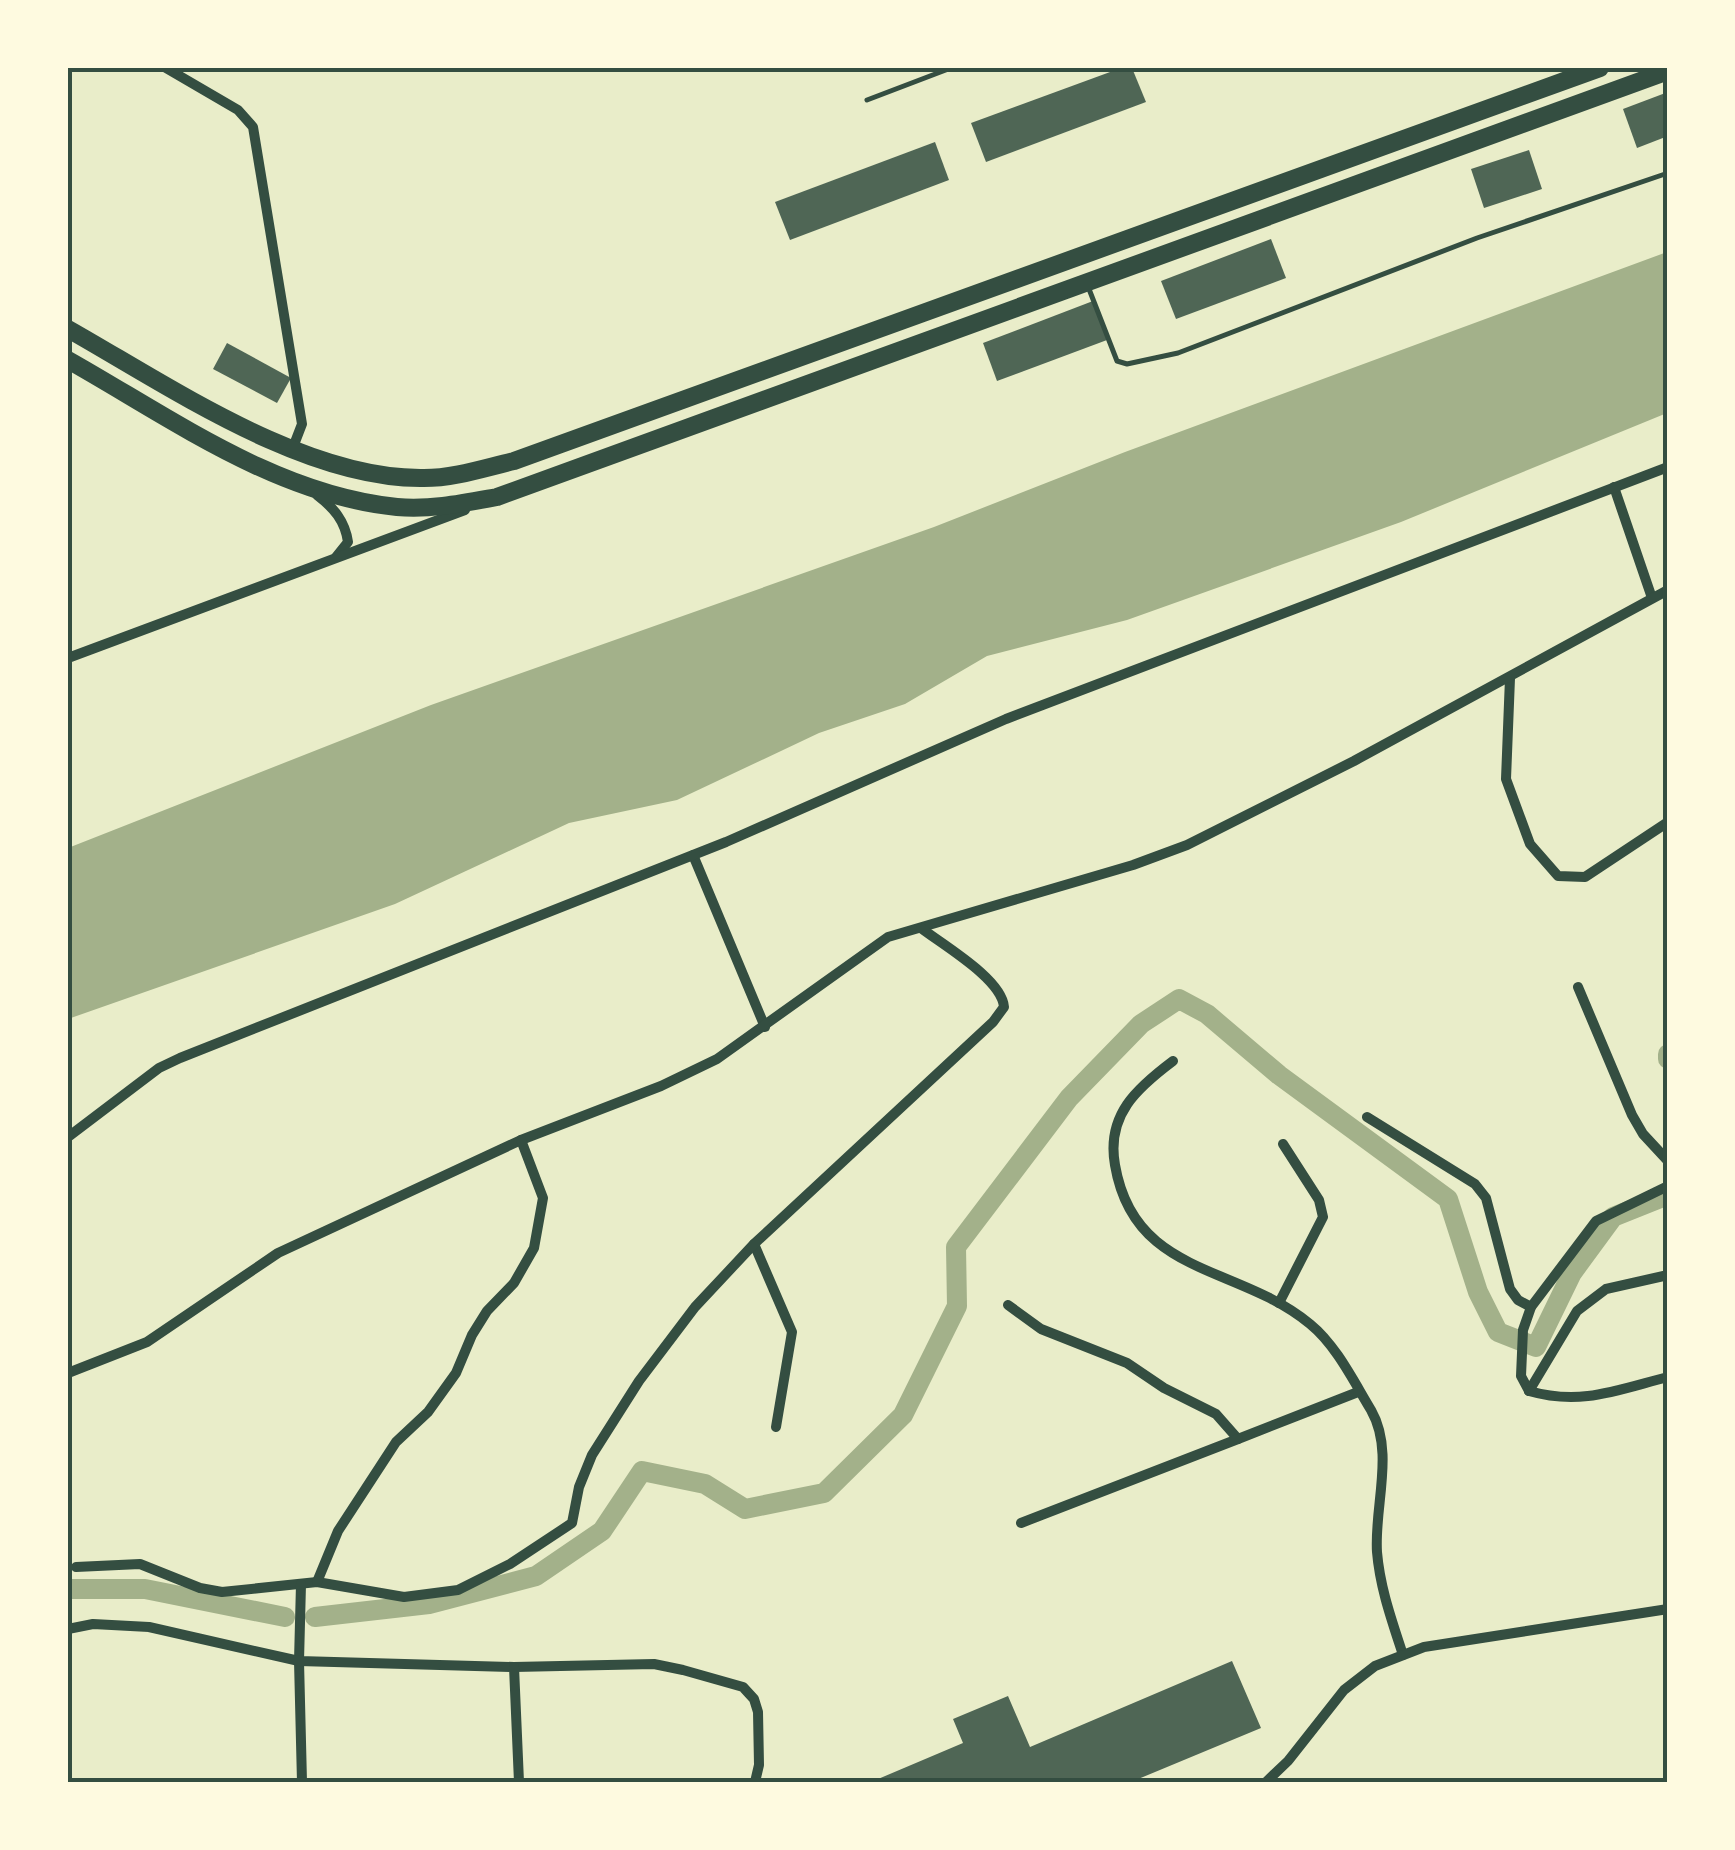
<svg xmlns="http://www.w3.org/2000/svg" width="1735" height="1850" viewBox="0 0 1735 1850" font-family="'PT Sans',sans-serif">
<rect width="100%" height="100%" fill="#e9edc9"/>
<polygon fill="#a3b18a" points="1667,252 1667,413 1401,522 1127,620 987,656 905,704 819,733 677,800 569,823 395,904 68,1019 68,848 431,705 934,527 1125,452"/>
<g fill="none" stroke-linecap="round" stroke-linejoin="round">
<g stroke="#a3b18a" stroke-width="20">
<polyline points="1668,1054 1668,1059"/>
<polyline points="68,1589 145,1589 285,1617"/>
<polyline points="315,1617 429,1604 536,1576 602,1531 642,1471 705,1484 745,1509 824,1493 903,1415 957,1306 956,1247 1069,1098 1141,1024 1179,999 1207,1014 1279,1075 1448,1199 1478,1292 1498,1332 1536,1347 1572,1273 1613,1217 1668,1195"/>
</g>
</g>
<g fill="#4f6655">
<polygon points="1121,68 1132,68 1146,102 986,162 971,123"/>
<polygon points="1668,92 1668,136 1637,148 1623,109"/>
<polygon points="935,142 949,180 790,240 775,202"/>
<polygon points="1529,150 1542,189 1484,208 1471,169"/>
<polygon points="1271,239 1286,278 1176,319 1161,281"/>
<polygon points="1093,301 1107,340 997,381 983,343"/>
<polygon points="227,343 291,378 277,403 213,369"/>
<polygon points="1232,1661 1261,1728 1131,1782 871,1782 963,1743 953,1719 1008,1696 1030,1747"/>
</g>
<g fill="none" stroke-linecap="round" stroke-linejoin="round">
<g stroke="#344e41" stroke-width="5">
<polyline points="867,100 951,68"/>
<polyline points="1089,289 1117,361 1127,364 1178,353 1477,238 1668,173"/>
</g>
<g stroke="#344e41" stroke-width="10">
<polyline points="166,68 238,110 253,127 302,424 292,450"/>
<polyline points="1614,487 1652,598"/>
<path d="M317,495C334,508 345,521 348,542L336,557"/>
<polyline points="68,658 465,510"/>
<polyline points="1510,678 1506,779 1530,844 1558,876 1585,877 1668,822"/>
<polyline points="693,855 765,1027"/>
<polyline points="1578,987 1632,1115 1643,1134 1668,1161"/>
<path d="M1173,1061C1137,1088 1106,1115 1115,1165C1134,1277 1238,1264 1310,1324C1336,1345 1354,1382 1371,1410C1395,1452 1374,1506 1377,1552C1380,1588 1392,1621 1403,1655"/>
<polyline points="1367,1117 1475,1184 1486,1198 1510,1289 1518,1300 1531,1307"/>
<polyline points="68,1137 159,1068 180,1058 726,842 1006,719 1668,467"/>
<polyline points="754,1244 792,1332 776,1427"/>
<polyline points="1279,1303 1323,1217 1319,1200 1283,1144"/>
<polyline points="1008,1305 1041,1329 1127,1363 1164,1388 1216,1414 1238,1439 1358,1392"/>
<polyline points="68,1373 147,1342 278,1253 521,1140 661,1086 717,1059 888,937 1133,865 1187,845 1354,761 1668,590"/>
<polyline points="1529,1391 1521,1376 1523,1330 1531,1307 1596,1221 1668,1186"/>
<polyline points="1529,1391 1577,1311 1606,1289 1668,1275"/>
<path d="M1529,1391C1581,1406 1617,1390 1668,1377"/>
<polyline points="1021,1523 1238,1439"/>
<path d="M76,1567L140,1564L200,1588L222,1592L317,1582L404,1597L458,1590L510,1564L572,1523L579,1487L592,1455L639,1381L695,1307L754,1244L993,1022L1004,1007C1002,979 943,945 921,928"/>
<polyline points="317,1582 338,1531 396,1442 428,1412 456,1373 472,1335 487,1311 514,1283 534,1248 543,1198 521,1140"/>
<polyline points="301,1584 299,1661 302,1782"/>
<polyline points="68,1629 93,1624 149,1627 299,1661 514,1667 654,1664 683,1670 743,1687 754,1699 758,1712 759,1765 755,1782"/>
<polyline points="514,1667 519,1782"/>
<polyline points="1266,1782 1288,1761 1344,1690 1375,1666 1424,1647 1668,1609"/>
</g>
<g stroke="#344e41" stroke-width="18">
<path d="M68,329C169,386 305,480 424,478C454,478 484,468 514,461L1600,68"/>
<path d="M68,360C171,418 276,495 397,507C431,510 464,503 497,497L1668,71"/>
</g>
</g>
<rect width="1735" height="1850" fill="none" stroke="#fefae0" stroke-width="140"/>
<rect x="70" y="70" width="1595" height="1710" fill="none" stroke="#344e41" stroke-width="4"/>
</svg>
